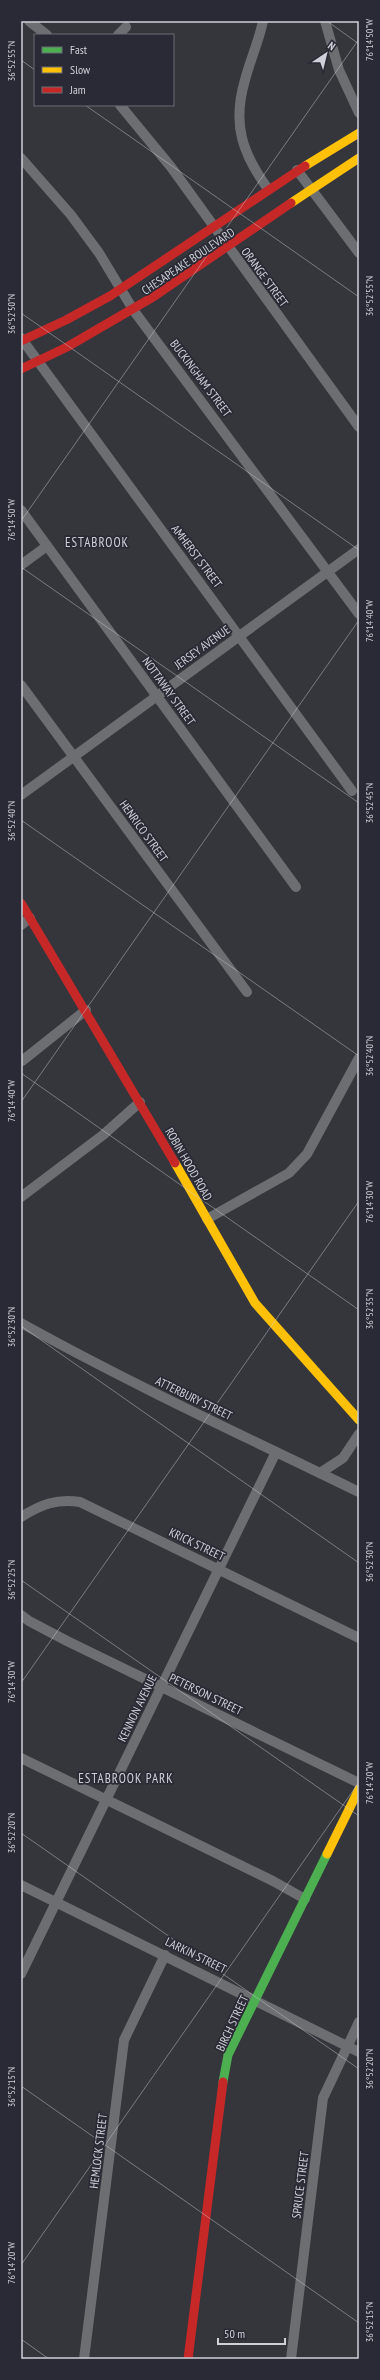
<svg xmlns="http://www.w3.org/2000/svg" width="380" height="2380" viewBox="0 0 380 2380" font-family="'PT Sans Narrow',sans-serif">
<rect width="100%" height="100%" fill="#35363c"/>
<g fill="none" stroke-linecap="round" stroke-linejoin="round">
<g stroke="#6d6e71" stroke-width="10">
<polyline points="29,21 47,35"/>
<path d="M263,21C259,41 250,60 245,80C232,124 242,153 268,189"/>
<polyline points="325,21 339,70 359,113"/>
<polyline points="118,35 126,27"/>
<polyline points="120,105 171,167 359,427"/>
<polyline points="21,158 71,215 99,253 134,311 359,614"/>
<polyline points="297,170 359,253"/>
<polyline points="21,338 352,791"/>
<polyline points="21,510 296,887"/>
<polyline points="21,565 47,546"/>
<polyline points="21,685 247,992"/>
<polyline points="21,795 359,549"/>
<polyline points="21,925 30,918"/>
<polyline points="22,1061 86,1010"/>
<polyline points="21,1197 103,1135 140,1102"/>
<polyline points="207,1219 289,1173 307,1154 359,1058"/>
<path d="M21,1323C131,1384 246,1437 359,1492"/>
<polyline points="320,1473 343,1458 359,1434"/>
<path d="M21,1517C40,1505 57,1498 80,1502L359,1638"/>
<polyline points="21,1615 29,1621 67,1641 359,1783"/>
<polyline points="21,1758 273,1881 305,1899"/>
<polyline points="21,1885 359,2052"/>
<polyline points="21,1974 276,1452"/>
<polyline points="84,2359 124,2040 165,1955"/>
<polyline points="291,2359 323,2098 359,2022"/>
</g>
<polyline stroke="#4caf50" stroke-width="9" points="223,2082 228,2055 327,1854"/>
<g stroke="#ffc107" stroke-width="9">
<polyline points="305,166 359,133"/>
<polyline points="291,203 359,158"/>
<polyline points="175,1163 255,1303 359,1420"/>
<polyline points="327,1854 359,1789"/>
</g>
<g stroke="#c62828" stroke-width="9">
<polyline points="21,341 66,320 110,296 305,166"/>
<polyline points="21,369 67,347 153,297 291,203"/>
<polyline points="21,903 175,1163"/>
<polyline points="188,2359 223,2082"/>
</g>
</g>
<path fill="none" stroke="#cfd1d8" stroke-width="1" stroke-opacity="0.45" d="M327,21L359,44M21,60L35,70M85,105L359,297M21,313L359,550M21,521L359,39M21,567L359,803M21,820L359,1056M21,1073L359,1310M21,1102L359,620M21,1326L359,1563M21,1580L359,1816M21,1683L359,1201M21,1833L359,2069M21,2086L359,2323M21,2265L359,1782M21,2339L49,2359"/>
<g text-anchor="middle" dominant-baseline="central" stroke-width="3.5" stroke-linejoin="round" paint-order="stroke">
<g font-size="12" fill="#cfd1d8" stroke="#292a35">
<text transform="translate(188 261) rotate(-34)">CHESAPEAKE BOULEVARD</text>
<text transform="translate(265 277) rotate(54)">ORANGE STREET</text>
<text transform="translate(201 378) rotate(53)">BUCKINGHAM STREET</text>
<text transform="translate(197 556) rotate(53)">AMHERST STREET</text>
<text transform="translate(202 647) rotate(-36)">JERSEY AVENUE</text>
<text transform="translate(169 691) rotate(54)">NOTTAWAY STREET</text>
<text transform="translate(144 831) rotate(54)">HENRICO STREET</text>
<text transform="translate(189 1164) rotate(60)">ROBIN HOOD ROAD</text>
<text transform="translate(194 1398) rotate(26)">ATTERBURY STREET</text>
<text transform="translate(197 1544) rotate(26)">KRICK STREET</text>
<text transform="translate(206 1694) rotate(26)">PETERSON STREET</text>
<text transform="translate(137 1708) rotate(-64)">KENNON AVENUE</text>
<text transform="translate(196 1955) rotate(26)">LARKIN STREET</text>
<text transform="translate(232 2023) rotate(-65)">BIRCH STREET</text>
<text transform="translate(98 2151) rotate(-83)">HEMLOCK STREET</text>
<text transform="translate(300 2185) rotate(-83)">SPRUCE STREET</text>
</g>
<g font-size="13" letter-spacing="1" fill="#cfd1d8" stroke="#292a35">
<text x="97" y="542">ESTABROOK</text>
<text x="126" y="1778">ESTABROOK PARK</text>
</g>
</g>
<rect width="380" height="2380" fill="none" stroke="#292a35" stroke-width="44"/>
<rect x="34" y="34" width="140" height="72" fill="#292a35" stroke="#6b6d76"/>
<rect x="42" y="47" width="20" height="6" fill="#4caf50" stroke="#6b6d76"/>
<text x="70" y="54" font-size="12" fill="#cfd1d8">Fast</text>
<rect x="42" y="67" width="20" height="6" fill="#ffc107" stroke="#6b6d76"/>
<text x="70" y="74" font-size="12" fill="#cfd1d8">Slow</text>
<rect x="42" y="87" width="20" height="6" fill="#c62828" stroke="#6b6d76"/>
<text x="70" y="94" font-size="12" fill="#cfd1d8">Jam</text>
<g transform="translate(326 54) rotate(35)" stroke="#292a35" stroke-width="3" paint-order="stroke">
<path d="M0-3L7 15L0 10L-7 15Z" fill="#cfd1d8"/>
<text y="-6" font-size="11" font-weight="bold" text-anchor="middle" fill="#cfd1d8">N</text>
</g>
<path d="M218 2338v6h67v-6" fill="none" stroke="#cfd1d8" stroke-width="2"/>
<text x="224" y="2338" font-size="12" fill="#cfd1d8" stroke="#292a35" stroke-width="3" paint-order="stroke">50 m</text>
<rect x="22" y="22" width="336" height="2336" fill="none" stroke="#cfd1d8" stroke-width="1.5"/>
<g font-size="10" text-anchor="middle" fill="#cfd1d8">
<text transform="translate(369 40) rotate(-90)" y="4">76°14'50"W</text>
<text transform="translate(11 61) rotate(-90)" y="4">36°52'55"N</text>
<text transform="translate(369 296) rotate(-90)" y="4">36°52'55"N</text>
<text transform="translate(11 314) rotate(-90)" y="4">36°52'50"N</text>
<text transform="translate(11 520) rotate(-90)" y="4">76°14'50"W</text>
<text transform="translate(369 621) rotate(-90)" y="4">76°14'40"W</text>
<text transform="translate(369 803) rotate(-90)" y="4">36°52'45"N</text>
<text transform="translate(11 821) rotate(-90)" y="4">36°52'40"N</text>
<text transform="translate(369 1056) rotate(-90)" y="4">36°52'40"N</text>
<text transform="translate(11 1101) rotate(-90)" y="4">76°14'40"W</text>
<text transform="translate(369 1202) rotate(-90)" y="4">76°14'30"W</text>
<text transform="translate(369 1309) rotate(-90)" y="4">36°52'35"N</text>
<text transform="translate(11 1327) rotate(-90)" y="4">36°52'30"N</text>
<text transform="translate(369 1562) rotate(-90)" y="4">36°52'30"N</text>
<text transform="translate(11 1580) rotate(-90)" y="4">36°52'25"N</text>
<text transform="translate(11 1682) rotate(-90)" y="4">76°14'30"W</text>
<text transform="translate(369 1783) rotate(-90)" y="4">76°14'20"W</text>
<text transform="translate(11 1833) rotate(-90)" y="4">36°52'20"N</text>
<text transform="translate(369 2069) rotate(-90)" y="4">36°52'20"N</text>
<text transform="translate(11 2087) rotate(-90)" y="4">36°52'15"N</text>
<text transform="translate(11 2263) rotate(-90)" y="4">76°14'20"W</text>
<text transform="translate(369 2322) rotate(-90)" y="4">36°52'15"N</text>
</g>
</svg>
